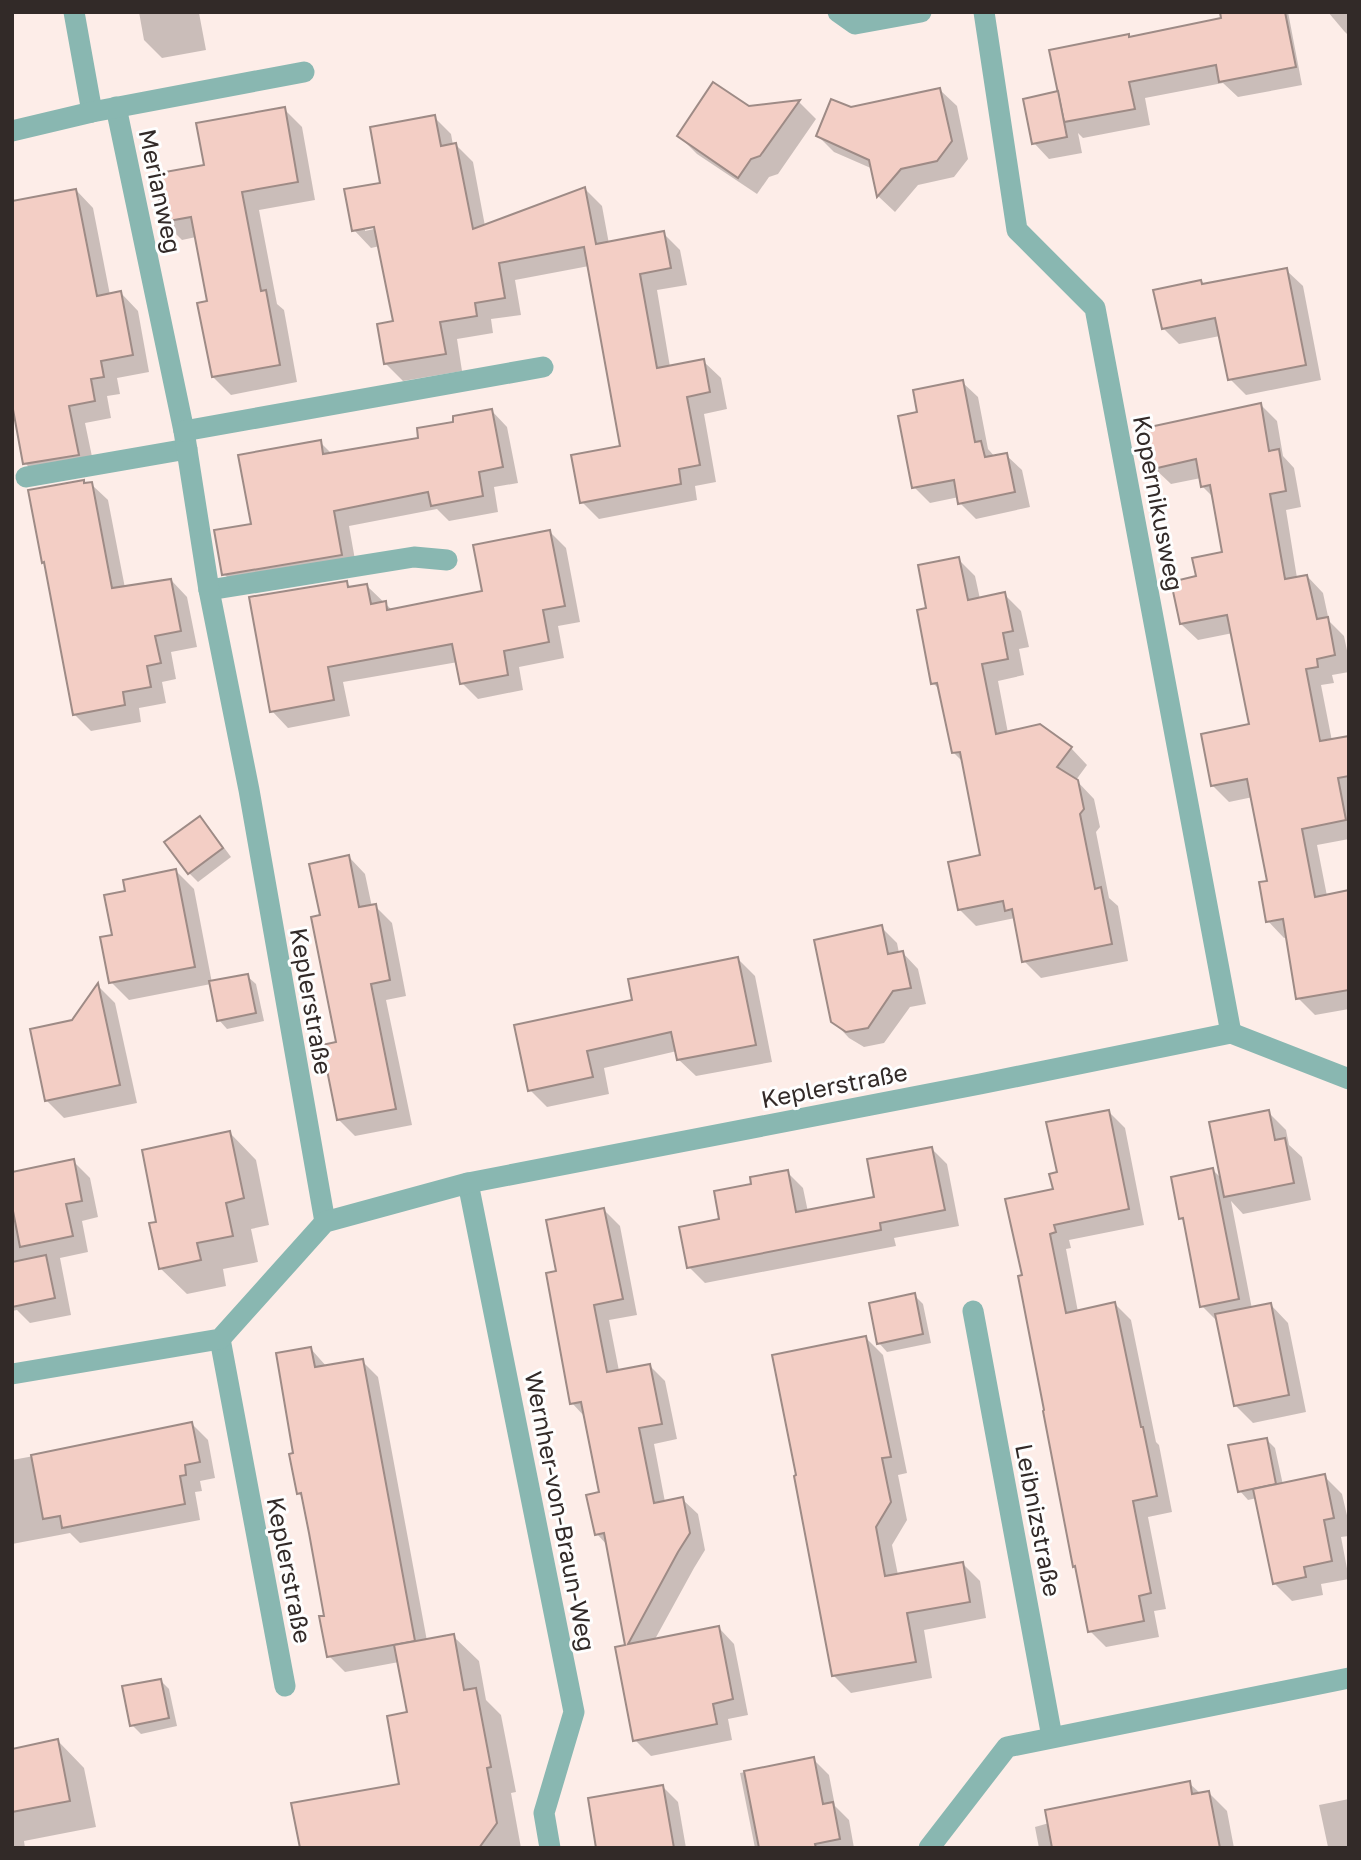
<svg xmlns="http://www.w3.org/2000/svg" width="1361" height="1860" viewBox="0 0 1361 1860" font-family="'Golos Text',sans-serif">
<rect width="100%" height="100%" fill="#fdede8"/>
<g fill="#0003" fill-rule="evenodd">
<polygon points="139,12 205,12 199,13 206,50 162,58 144,40"/>
<polygon points="1221,12 1288,12 1302,85 1238,97 1223,83 1145,98 1150,125 1083,138 1078,133 1082,153 1049,159 1034,143 1060,93 1128,36 1131,38 1223,19"/>
<polygon points="1328,12 1349,12 1349,36 1344,31"/>
<polygon points="940,90 957,106 968,159 954,177 918,185 895,212 878,196 873,169 834,152 818,136 851,109"/>
<polygon points="799,102 816,119 778,174 769,177 757,194 697,154 679,136 748,108"/>
<polygon points="284,109 302,127 315,200 259,210 277,304 284,310 297,382 231,395 213,377 209,303 196,237 182,240 164,222 206,167"/>
<path d="M434,117L451,134L453,145H456L473,162L485,226L585,189L602,206L609,244L663,233L680,250L687,285L657,290L670,367L703,361L721,378L727,409L704,414L716,482L695,486L697,500L599,519L582,502L622,448L589,266L515,280L521,315L491,319L493,333L457,339L462,371L403,381L386,364L395,323L380,246L371,248L354,230L382,184ZM383,224V227L365,231V227Z"/>
<polygon points="76,190 93,208 110,295 121,293 138,311 149,372 117,378 120,394 107,396 111,418 85,423 95,471 42,481 25,463"/>
<polygon points="1286,270 1303,286 1321,380 1246,395 1230,379 1220,336 1179,344 1163,328 1201,282 1204,286"/>
<polygon points="962,382 978,397 988,449 995,457 1006,455 1022,470 1030,507 976,519 960,503 959,497 930,503 914,487 919,413"/>
<polygon points="1261,405 1277,421 1283,456 1294,468 1301,507 1286,510 1297,578 1307,576 1323,593 1329,621 1344,636 1349,660 1349,672 1332,675 1334,683 1321,685 1332,741 1349,737 1349,839 1317,845 1327,896 1349,892 1349,1009 1315,1015 1298,998 1288,937 1284,938 1268,921 1269,882 1253,797 1229,802 1213,786 1251,726 1233,633 1198,640 1181,624 1198,578 1224,554 1213,497 1202,486 1201,478 1171,484 1154,468"/>
<polygon points="491,410 507,427 518,483 494,487 498,512 449,521 437,509 349,526 357,571 240,590 224,574 253,525 320,442 333,455 420,439 455,423"/>
<polygon points="91,484 108,500 125,588 171,580 187,597 197,647 171,652 176,679 162,682 166,703 139,708 141,722 91,731 74,714 86,485"/>
<polygon points="549,531 566,548 580,622 558,626 564,658 519,667 523,690 478,699 462,683 458,662 343,682 350,716 288,728 272,711 346,583 352,588 366,585 393,611 484,593"/>
<polygon points="958,559 975,576 980,599 1004,594 1021,611 1029,647 1019,649 1024,675 998,681 1008,733 1071,748 1087,765 1076,780 1094,799 1100,827 1096,832 1109,898 1118,906 1128,961 1041,978 1024,961 1015,918 976,926 959,909 982,857 964,763 953,752 940,690 933,683 928,609"/>
<polygon points="199,818 208,826 231,857 198,882 189,873"/>
<polygon points="349,857 365,874 372,907 375,906 392,923 406,996 386,1000 412,1125 355,1136 339,1120 338,1044 322,917"/>
<polygon points="176,871 194,889 212,983 247,976 256,984 264,1021 227,1029 219,1020 211,984 129,1000 111,982 114,936 127,892"/>
<polygon points="881,927 897,943 899,953 902,952 918,969 926,1004 910,1007 884,1043 864,1047 849,1038 833,1021"/>
<polygon points="738,959 755,976 772,1062 696,1076 678,1059 677,1051 604,1068 609,1094 547,1107 530,1090 634,1001"/>
<polygon points="98,986 115,1003 137,1103 64,1118 46,1100 73,1022"/>
<polygon points="1109,1112 1125,1128 1144,1225 1069,1240 1071,1248 1066,1249 1078,1312 1115,1304 1131,1320 1156,1442 1159,1445 1172,1512 1148,1517 1166,1609 1154,1611 1159,1637 1106,1647 1090,1631 1077,1569 1075,1566 1024,1277 1055,1191 1059,1174"/>
<polygon points="1268,1112 1286,1130 1289,1145 1302,1157 1311,1200 1243,1214 1231,1201 1252,1309 1271,1305 1288,1323 1306,1412 1253,1423 1235,1405 1217,1321 1202,1306 1186,1223 1181,1218 1213,1170 1222,1179"/>
<polygon points="230,1133 256,1160 269,1225 251,1229 258,1262 223,1269 226,1286 187,1294 160,1268 158,1223"/>
<polygon points="932,1149 947,1164 959,1226 894,1238 896,1246 705,1283 689,1267 721,1220 753,1185 787,1172 803,1188 808,1212 876,1198"/>
<polygon points="73,1161 90,1178 98,1217 82,1221 88,1252 60,1258 71,1315 30,1323 17,1310 12,1311 12,1174"/>
<polygon points="604,1210 620,1226 637,1315 609,1320 619,1371 649,1365 665,1381 677,1439 654,1444 665,1502 682,1499 698,1514 705,1550 694,1568 654,1641 719,1628 734,1644 748,1715 728,1719 732,1740 651,1756 635,1740 627,1646 608,1546 597,1534 601,1494 585,1417 572,1403 558,1272"/>
<polygon points="914,1295 923,1304 931,1343 887,1352 879,1343"/>
<polygon points="866,1338 883,1355 907,1473 898,1475 907,1520 892,1545 898,1575 962,1563 980,1581 986,1618 924,1630 932,1678 851,1693 833,1675"/>
<polygon points="311,1349 327,1367 362,1361 378,1377 427,1641 453,1636 479,1661 486,1700 501,1715 516,1792 511,1793 521,1848 301,1848 401,1785 409,1714 399,1662 345,1672 329,1656 326,1617 304,1498 298,1493 295,1454"/>
<polygon points="192,1424 208,1440 215,1478 200,1481 202,1491 195,1492 200,1520 80,1543 70,1533 12,1544 12,1460 78,1448"/>
<polygon points="1267,1440 1275,1448 1283,1485 1324,1476 1342,1494 1349,1524 1349,1536 1341,1537 1349,1579 1321,1584 1323,1595 1292,1601 1274,1583 1257,1498 1248,1500 1240,1491"/>
<polygon points="160,1680 169,1689 177,1726 141,1734 132,1725"/>
<polygon points="58,1741 84,1768 96,1827 24,1841 25,1848 12,1848 12,1750"/>
<polygon points="813,1759 829,1775 835,1806 849,1820 854,1848 755,1848 740,1773"/>
<polygon points="1189,1783 1201,1794 1209,1793 1227,1811 1234,1848 1039,1848 1035,1827"/>
<polygon points="662,1786 678,1802 686,1848 598,1848"/>
<polygon points="1349,1799 1349,1848 1325,1848 1328,1847 1319,1805"/>
</g>
<g fill="#f3cec5" stroke="#9e8b86" stroke-width="2">
<polygon points="1220,12 1285,12 1296,67 1219,82 1216,65 1129,82 1135,109 1064,122 1049,50 1129,34 1129,37 1221,18"/>
<polygon points="713,82 749,106 800,100 760,156 751,159 738,178 677,136"/>
<polygon points="940,88 952,141 937,161 901,169 877,197 869,160 816,136 831,99 851,107"/>
<polygon points="1058,91 1067,137 1032,144 1023,99"/>
<polygon points="285,107 298,182 242,192 261,291 266,290 280,365 212,377 197,303 207,301 191,217 163,222 154,174 204,165 196,123"/>
<polygon points="435,115 441,146 456,143 473,229 585,187 596,244 664,231 671,268 640,274 657,368 704,359 710,392 687,397 700,465 679,469 681,484 580,503 571,455 620,446 584,247 499,263 505,298 475,303 477,316 440,322 446,354 384,364 377,324 393,321 374,227 352,231 344,189 380,183 370,127"/>
<polygon points="76,189 97,296 121,291 133,355 101,361 104,377 91,379 95,401 69,406 79,455 23,464 12,404 12,201"/>
<polygon points="1287,268 1306,365 1228,380 1215,318 1162,329 1153,290 1201,280 1202,284"/>
<polygon points="963,380 975,442 981,441 985,457 1007,453 1015,492 958,504 954,480 912,488 898,416 917,412 913,390"/>
<polygon points="1261,403 1269,451 1279,449 1286,491 1270,494 1285,579 1307,575 1317,619 1328,617 1335,655 1317,659 1318,667 1306,669 1320,741 1349,736 1349,776 1338,778 1346,820 1302,829 1315,897 1349,890 1349,990 1296,999 1283,919 1266,922 1259,882 1267,881 1247,779 1211,786 1201,734 1249,724 1227,615 1180,624 1171,582 1196,576 1192,558 1222,552 1210,485 1201,487 1196,459 1153,469 1145,428"/>
<polygon points="492,409 503,467 479,472 483,496 431,506 428,492 334,511 342,555 222,575 214,530 251,524 238,455 321,440 323,454 418,438 417,428 453,422 453,416"/>
<polygon points="84,480 84,483 92,482 112,588 171,579 181,631 155,636 161,663 147,666 151,687 123,692 125,705 73,715 44,562 42,563 28,490"/>
<polygon points="550,530 565,606 543,610 549,642 504,651 508,675 460,684 452,644 328,667 334,700 270,712 249,597 347,581 348,587 367,584 371,604 386,601 387,610 482,591 473,545"/>
<polygon points="959,557 968,600 1005,592 1013,631 1003,633 1008,659 982,664 996,734 1040,724 1072,747 1057,767 1078,780 1084,809 1080,814 1095,889 1101,887 1112,944 1022,962 1012,909 1005,911 1003,901 958,910 948,862 980,855 960,752 952,753 937,683 931,684 917,610 926,608 918,565"/>
<polygon points="200,816 223,848 188,874 164,842"/>
<polygon points="349,855 359,907 376,904 390,980 371,984 396,1109 337,1120 322,1045 336,1042 311,917 320,915 309,864"/>
<polygon points="176,869 195,967 109,983 100,937 112,935 104,895 125,891 123,880"/>
<polygon points="882,925 888,954 903,951 911,988 893,991 868,1028 846,1032 831,1022 814,940"/>
<polygon points="738,957 756,1045 677,1060 671,1032 587,1051 593,1077 528,1091 514,1025 632,1000 628,979"/>
<polygon points="248,974 256,1013 217,1021 209,981"/>
<polygon points="98,983 120,1085 45,1101 30,1029 72,1020"/>
<polygon points="1109,1110 1129,1209 1054,1225 1056,1232 1050,1234 1066,1313 1115,1302 1141,1427 1143,1427 1157,1496 1133,1501 1151,1593 1139,1596 1144,1621 1088,1632 1075,1566 1073,1567 1043,1411 1044,1410 1018,1276 1022,1275 1005,1199 1053,1189 1049,1174 1057,1172 1046,1122"/>
<polygon points="1269,1110 1275,1140 1285,1138 1294,1183 1224,1197 1209,1122"/>
<polygon points="230,1131 244,1198 226,1203 233,1236 197,1243 201,1260 159,1269 149,1223 156,1222 142,1150"/>
<polygon points="932,1147 945,1210 880,1223 881,1230 687,1268 679,1227 719,1219 714,1191 751,1184 750,1177 788,1170 796,1212 874,1197 867,1159"/>
<polygon points="74,1159 82,1201 66,1204 73,1236 20,1247 12,1206 12,1172"/>
<polygon points="1213,1168 1239,1299 1200,1307 1183,1218 1179,1219 1171,1177"/>
<polygon points="604,1208 623,1299 594,1305 607,1372 650,1364 662,1424 639,1428 654,1503 683,1497 690,1533 678,1552 628,1644 719,1626 733,1699 713,1704 717,1724 633,1741 615,1647 625,1645 604,1533 595,1535 586,1495 599,1492 581,1402 570,1404 546,1273 556,1271 546,1220"/>
<polygon points="46,1255 55,1298 12,1307 12,1262"/>
<polygon points="915,1293 923,1334 877,1344 869,1303"/>
<polygon points="1271,1303 1289,1395 1234,1406 1215,1314"/>
<polygon points="866,1336 891,1457 882,1458 891,1502 876,1527 885,1576 963,1562 970,1602 907,1613 916,1662 832,1676 794,1476 796,1475 772,1355"/>
<polygon points="311,1347 315,1367 363,1359 415,1641 327,1657 319,1616 324,1616 309,1533 301,1493 297,1494 289,1454 293,1453 276,1353"/>
<polygon points="192,1422 200,1462 185,1465 186,1475 180,1476 185,1504 62,1528 60,1516 43,1519 31,1455"/>
<polygon points="1267,1438 1276,1484 1238,1492 1228,1445"/>
<polygon points="1325,1474 1334,1518 1324,1520 1332,1561 1304,1567 1306,1577 1273,1584 1253,1489"/>
<polygon points="454,1634 464,1690 476,1688 491,1767 487,1768 497,1823 479,1848 300,1848 291,1803 399,1784 387,1716 407,1712 394,1645"/>
<polygon points="161,1679 169,1718 130,1726 122,1686"/>
<polygon points="58,1739 70,1801 12,1812 12,1749"/>
<polygon points="814,1757 823,1804 833,1802 840,1839 815,1844 816,1848 759,1848 744,1771"/>
<polygon points="1190,1781 1192,1794 1209,1791 1220,1848 1052,1848 1045,1810"/>
<polygon points="663,1785 674,1848 596,1848 588,1798"/>
</g>
<g fill="none" stroke-linecap="round" stroke-linejoin="round">
<g stroke="#89b7b1" stroke-width="21">
<polyline points="26,477 187,449"/>
<polyline points="209,590 414,557 447,560"/>
</g>
<g stroke="#89b7b1" stroke-width="21">
<polyline points="74,12 92,112"/>
<polyline points="838,12 855,24 921,12"/>
<polyline points="984,12 1017,230 1095,308 1231,1033"/>
<polyline points="116,107 184,431 209,590 249,790 325,1222"/>
<polyline points="12,131 92,112 304,72"/>
<polyline points="184,431 543,367"/>
<polyline points="468,1183 574,1712 544,1813 550,1848"/>
<polyline points="973,1311 1052,1737"/>
<polyline points="220,1339 285,1686"/>
<polyline points="12,1374 220,1339 325,1222 468,1183 980,1084 1231,1033 1349,1079"/>
<polyline points="929,1848 1007,1747 1349,1678"/>
</g>
</g>
<g text-anchor="middle" dominant-baseline="central" stroke-width="6" stroke-linejoin="round" paint-order="stroke">
<g font-size="24" fill="#322a28" stroke="#fefefe">
<text transform="translate(161 191) rotate(78)">Merianweg</text>
<text transform="translate(1159 503) rotate(79)">Kopernikusweg</text>
<text transform="translate(312 1001) rotate(80)">Keplerstraße</text>
<text transform="translate(834 1085) rotate(-11)">Keplerstraße</text>
<text transform="translate(561 1511) rotate(79)">Wernher-von-Braun-Weg</text>
<text transform="translate(1039 1520) rotate(79)">Leibnizstraße</text>
<text transform="translate(290 1570) rotate(79)">Keplerstraße</text>
</g>
</g>
<rect width="1361" height="1860" fill="none" stroke="#322a28" stroke-width="28"/>
</svg>
